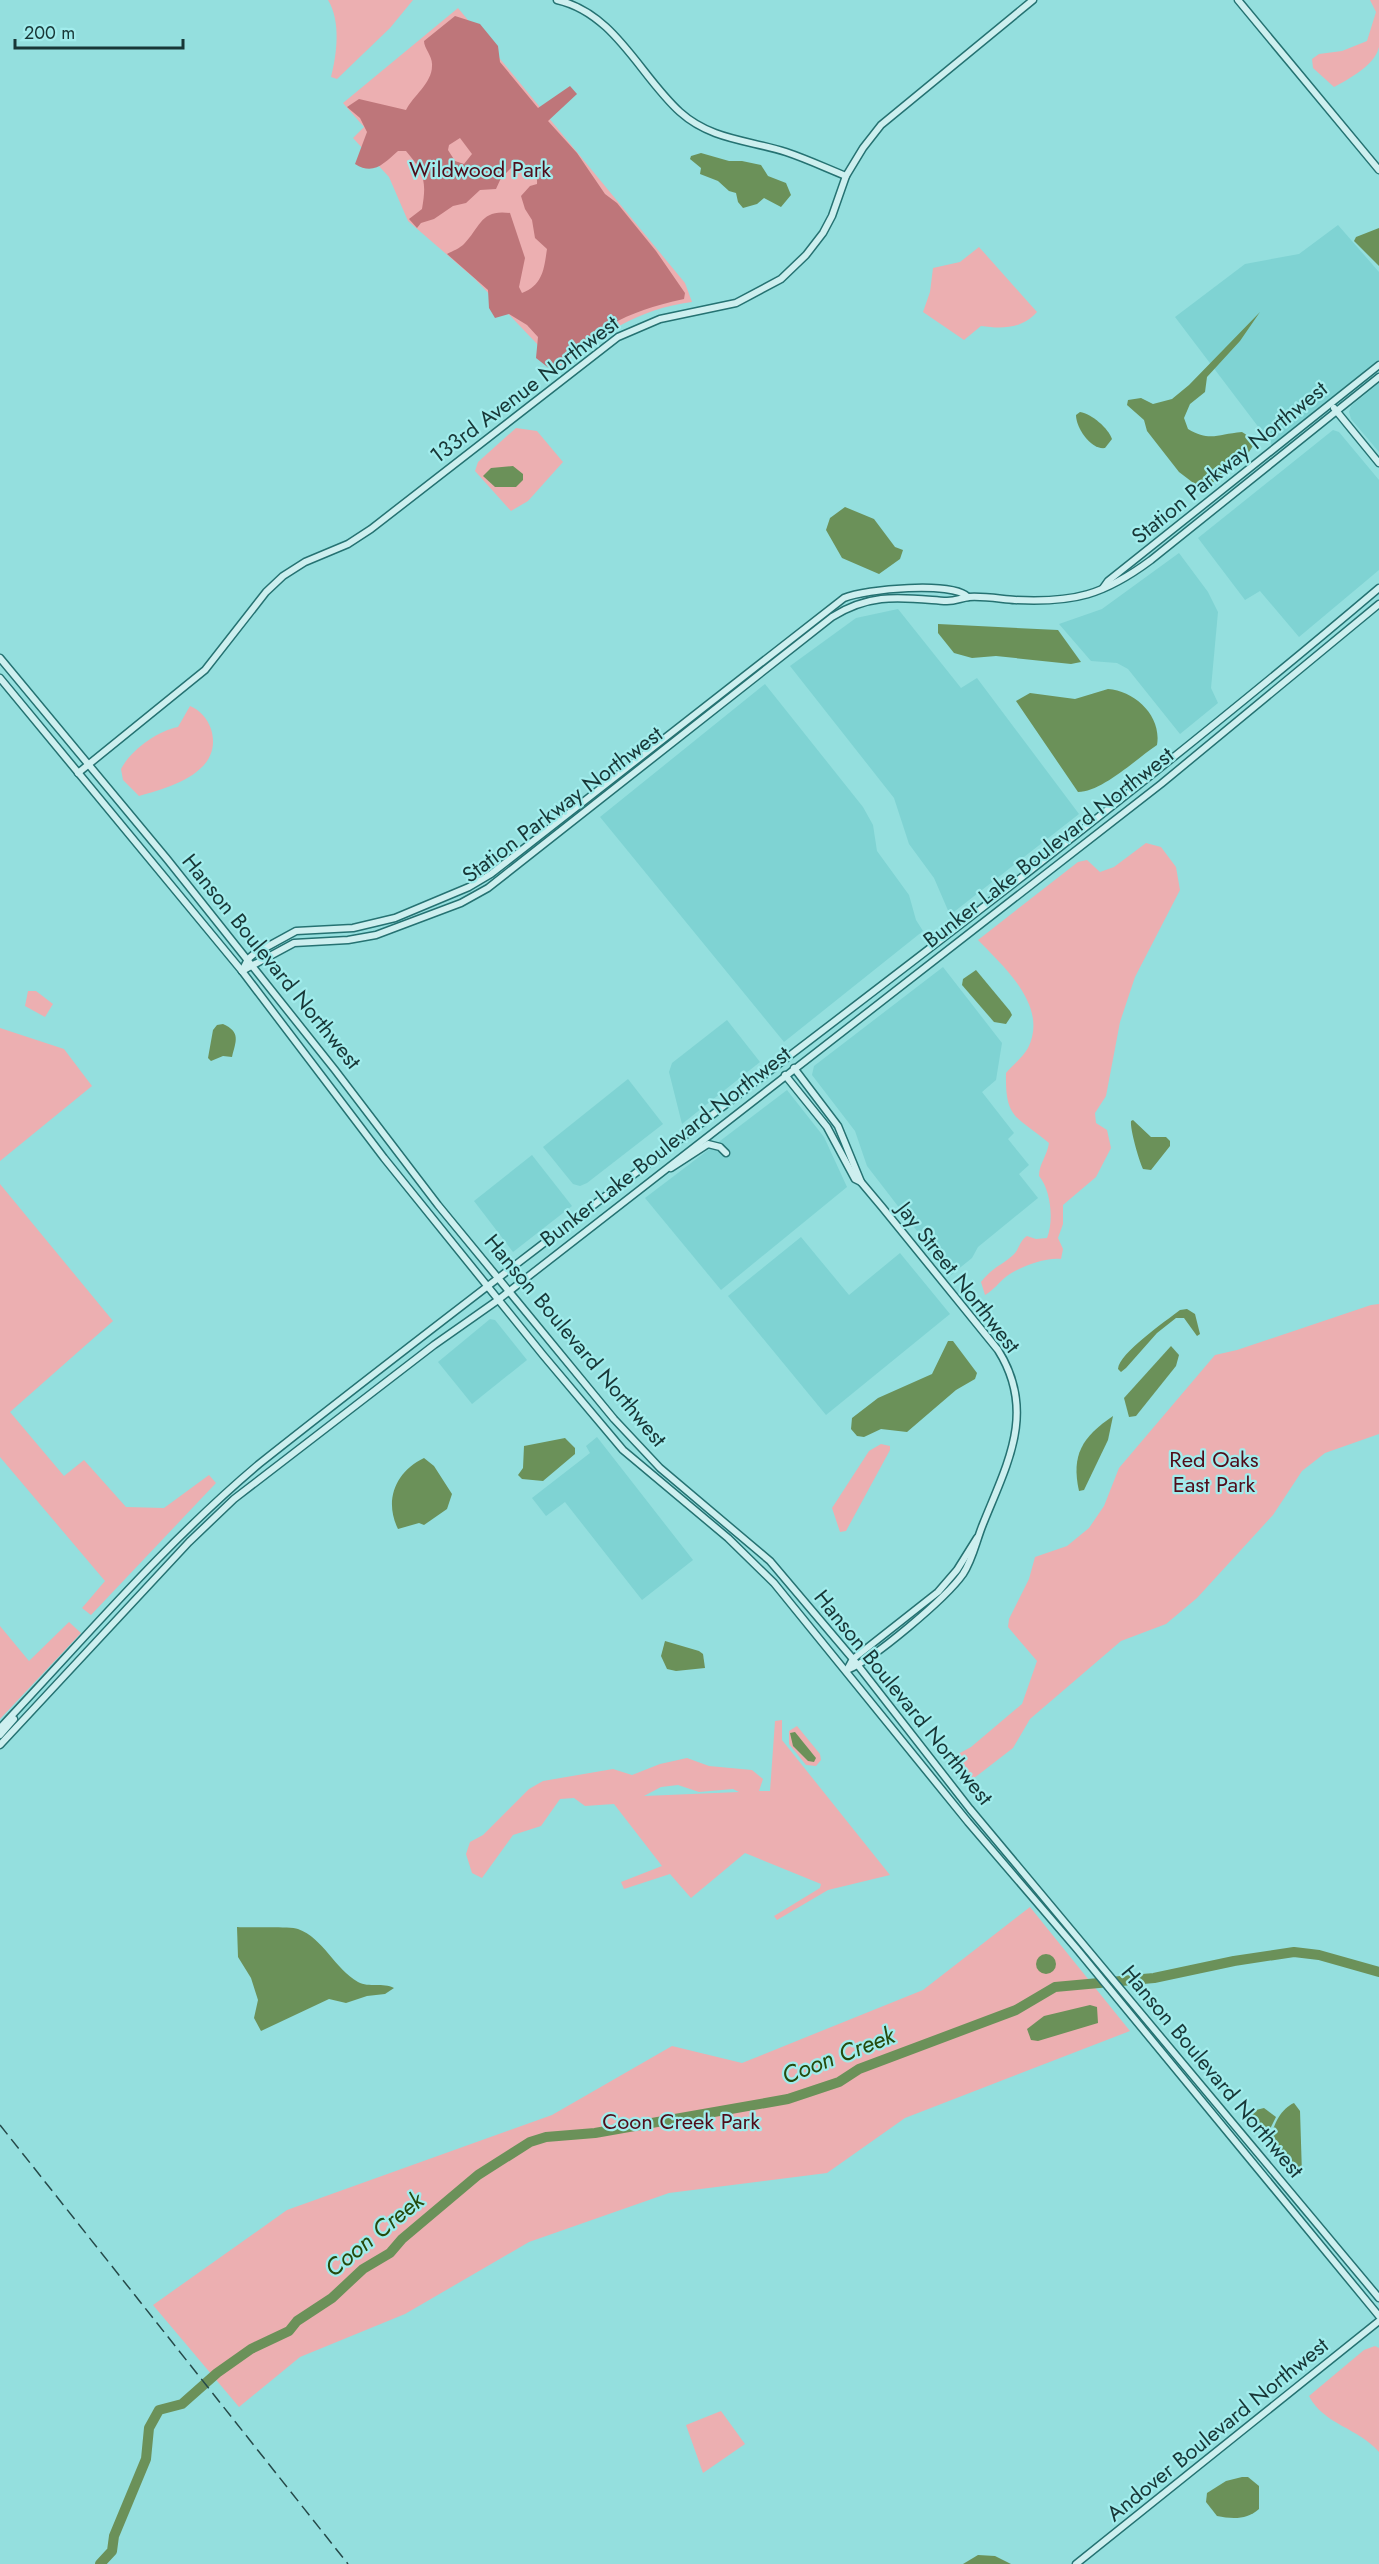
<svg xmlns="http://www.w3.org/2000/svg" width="1379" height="2564" viewBox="0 0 1379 2564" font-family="Jost,sans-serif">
<rect width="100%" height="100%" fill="#94dfde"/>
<g fill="#7fd3d3">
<polygon points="1338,225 1379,272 1379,360 1272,445 1175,317 1245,264 1299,254"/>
<polygon points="1379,383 1379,452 1351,419 1349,412 1351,406"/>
<polygon points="1333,430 1339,432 1379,480 1379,570 1299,637 1260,591 1245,600 1198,538"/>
<polygon points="1179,553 1208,592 1218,612 1211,688 1218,703 1180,734 1128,669 1117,663 1091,661 1059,624 1102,609"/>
<polygon points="898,609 961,688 977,678 1079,814 950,915 934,878 909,844 894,798 790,666 856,618"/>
<polygon points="765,684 863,807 873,825 877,851 909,895 916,920 923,931 784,1042 600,817"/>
<polygon points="943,967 1002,1043 996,1080 982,1092 1014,1133 1008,1139 1029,1165 1019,1174 1038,1198 978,1247 972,1258 951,1275 867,1166 855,1131 812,1075 814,1066"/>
<polygon points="727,1020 760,1062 682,1124 669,1072 672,1063"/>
<polygon points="628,1079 663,1124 587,1183 580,1186 573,1184 543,1147"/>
<polygon points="787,1090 824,1137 847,1187 721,1290 645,1198"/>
<polygon points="532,1155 572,1206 513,1252 474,1201"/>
<polygon points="801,1237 849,1295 900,1253 950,1314 826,1415 728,1296"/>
<polygon points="490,1319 495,1320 527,1360 472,1404 438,1362"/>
<polygon points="597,1437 693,1560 642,1600 565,1502 546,1516 532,1498 590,1453 586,1446"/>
</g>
<g fill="#ecafb1" fill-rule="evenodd">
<path d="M328,0H413L390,28L337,79L331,77C337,54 341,21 328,0Z"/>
<path d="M1370,0H1379C1379,14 1379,33 1379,47C1375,65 1349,79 1334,87L1313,68L1312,59L1319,54L1342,51L1367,41L1376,12Z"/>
<path d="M458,8L685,283L692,302C638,309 600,335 559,367L474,278L408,221L389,177L353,138L364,127L343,103Z"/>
<path d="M979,247L1037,312C1022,329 1002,329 981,326L964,340L923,312L930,292L933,268L960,262Z"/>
<polygon points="516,428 537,431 563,462 528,501 511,511 475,471 478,462"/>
<path d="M190,706C200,710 207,718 211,729C224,772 171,787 139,796L123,780L121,769C131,750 157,731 178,727Z"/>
<path d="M1146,843L1161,847L1176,867L1180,890L1135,977L1120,1022L1106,1096L1095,1113L1096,1123L1107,1130L1111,1148L1096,1177L1063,1205V1224L1058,1238L1063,1249L1061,1259C1046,1257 1019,1267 1007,1276C999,1282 994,1290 985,1295L981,1282C993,1267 999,1267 1012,1256C1019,1251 1019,1241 1027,1236L1036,1239L1047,1238C1054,1221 1051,1190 1039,1176C1039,1164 1047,1156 1049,1143C1017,1116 1005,1120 1006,1073C1013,1065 1023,1057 1028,1048C1049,1006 1004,967 978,940L1078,862L1087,860L1100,872L1114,867Z"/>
<polygon points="28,991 36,991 53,1004 45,1017 25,1006"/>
<polygon points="0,1028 64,1049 92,1086 0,1161"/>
<polygon points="0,1184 113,1321 10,1412 64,1476 84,1460 126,1507 164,1508 209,1475 216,1483 91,1615 82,1608 105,1581 0,1457"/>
<polygon points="1379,1304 1379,1434 1325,1453 1302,1471 1273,1515 1197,1598 1166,1624 1121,1641 1030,1719 1013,1748 969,1782 949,1759 971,1747 1022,1704 1037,1661 1008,1627 1009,1619 1029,1579 1035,1557 1067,1546 1089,1528 1104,1506 1119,1468 1215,1355 1237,1350 1371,1305"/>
<polygon points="881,1444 890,1446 890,1450 846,1531 840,1532 832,1508 869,1451"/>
<polygon points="69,1622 81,1633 0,1719 0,1626 29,1661"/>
<path d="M782,1720V1740L890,1875L828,1890L777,1920L774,1916L820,1888L821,1884L745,1853L691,1898L670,1874L624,1889L621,1882L662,1866L614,1804L585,1806L574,1798L560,1799L541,1826L513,1835L482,1878L472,1873L466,1854L470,1842L483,1835L529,1789L543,1781L613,1769L632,1775L660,1764L687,1758L709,1766L752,1770L763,1779L759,1791H770L775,1721ZM678,1785L699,1792L733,1789L739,1792L644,1796L661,1787Z"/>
<polygon points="797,1726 820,1754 821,1760 816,1766 806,1765 789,1744 789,1731"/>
<polygon points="1030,1907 1130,2031 905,2118 827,2173 669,2193 529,2242 405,2314 300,2357 239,2407 153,2305 287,2210 552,2115 672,2046 742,2063 923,1990"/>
<path d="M1375,2346L1379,2348V2452C1359,2428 1324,2425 1309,2396L1364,2350Z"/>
<polygon points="721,2411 745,2444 703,2473 686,2425"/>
</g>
<path fill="#be767a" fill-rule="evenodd" d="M455,16L480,24L498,46L500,62L538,108L570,86L577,94L548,121L577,153L605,194L617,203L656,251L685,293L684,299C622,312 598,330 550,369L536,358L538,337L527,325L509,314L495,318L489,308L488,290L447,254C453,251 460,248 464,244C481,226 481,209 510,213L525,258L519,287L522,293C543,285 544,269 547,249L535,238L532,220L525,209L521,196L530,186L537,184C538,170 530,165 517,162L501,178L496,189L480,190L466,203L453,206L434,219L421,223L417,228L409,219L422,209C427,181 424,172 406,151H398C384,163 374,176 355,164L367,132L360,118L347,107L359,99L406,110C413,96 432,83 432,66C433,56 424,49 424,41ZM460,138L472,154L464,164L455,161L448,150L449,145Z"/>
<g fill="#6b9159">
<polygon points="701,153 729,161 742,161 761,165 768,176 786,183 791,195 781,207 764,198 757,204 743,208 738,202 736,193 729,191 718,181 700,174 701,168 690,159 691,156"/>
<polygon points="1379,228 1379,266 1354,241 1356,237"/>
<path d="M1260,312L1240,341L1207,377L1205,392L1190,404L1184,418L1188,429C1210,442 1218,434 1242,432L1256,441L1249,452L1205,489L1200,488L1179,472L1147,431L1144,420L1127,405L1128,400L1141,398L1153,404L1172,399L1189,385Z"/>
<path d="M1080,412C1092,414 1108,428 1112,439L1105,448C1091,450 1076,428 1076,415Z"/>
<polygon points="513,466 523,474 523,480 516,487 495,487 483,476 491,468"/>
<polygon points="845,507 874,519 895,547 903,550 900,559 879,574 842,558 826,530 830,518"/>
<polygon points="938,624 1058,630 1081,662 1071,664 996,656 972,658 954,653 938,633"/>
<path d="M1108,689C1135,691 1162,716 1157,745C1136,759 1102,792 1078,792L1016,701L1030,693L1075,699Z"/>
<polygon points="976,970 1010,1011 1012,1015 1006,1024 994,1022 962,985 963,979"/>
<path d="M223,1024C241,1032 236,1041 232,1057L223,1056L211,1061L208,1058L213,1030L217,1025Z"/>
<path d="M1133,1120L1151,1137H1166L1170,1141V1146L1151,1170L1143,1169C1139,1160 1130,1130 1131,1121Z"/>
<path d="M1187,1309L1195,1314L1200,1334L1197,1336L1184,1318H1176L1157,1333L1126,1368L1121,1372L1118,1369C1119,1353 1166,1321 1180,1310Z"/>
<polygon points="948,1341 953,1341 977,1373 975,1379 956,1390 907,1432 881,1429 864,1437 857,1436 851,1429 852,1418 878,1398 932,1374"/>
<polygon points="1171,1346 1179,1355 1176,1366 1136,1416 1129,1417 1124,1398"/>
<path d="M1113,1416L1108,1440L1084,1490L1079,1491C1071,1455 1082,1437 1113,1416Z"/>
<polygon points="565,1438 575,1448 575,1454 543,1481 522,1479 518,1475 523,1468 524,1446"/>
<path d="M424,1458L434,1466L452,1494L447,1509L424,1525L419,1523L398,1529C384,1501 395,1472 424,1458Z"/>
<polygon points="665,1641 699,1651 703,1654 705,1668 676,1671 667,1669 661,1656"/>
<polygon points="795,1732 816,1758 814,1762 808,1761 793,1746 790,1733"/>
<path d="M237,1927C251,1928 289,1926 298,1929C323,1938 335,1969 358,1982C369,1988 383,1982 394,1988L385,1994L367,1996L346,2003L329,1999L261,2031L254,2018L258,2000L251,1978L238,1957Z"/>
<circle cx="1046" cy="1964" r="10"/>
<polygon points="1090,2005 1097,2007 1098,2023 1038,2041 1031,2040 1027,2029 1044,2016"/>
<path d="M1294,2103L1300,2111L1302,2174C1291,2171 1272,2151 1272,2138C1272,2125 1282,2108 1294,2103Z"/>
<polygon points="1264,2108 1276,2117 1269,2131 1251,2116 1252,2111"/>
<path d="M1242,2477H1248L1259,2486V2509C1247,2520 1232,2519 1217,2516L1206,2502L1207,2493L1226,2481Z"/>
<polygon points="978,2555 995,2556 1011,2564 963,2564"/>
</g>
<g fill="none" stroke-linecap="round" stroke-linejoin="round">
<polyline stroke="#6b9159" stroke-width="10" points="100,2564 112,2551 114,2536 146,2459 149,2428 159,2410 182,2404 217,2373 251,2349 289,2331 297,2321 332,2298 363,2269 390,2253 402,2239 478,2175 530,2142 546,2137 595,2133 788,2099 839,2082 859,2069 1016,2010 1055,1987 1154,1978 1234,1961 1294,1952 1319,1955 1379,1972"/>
<g stroke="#257272" stroke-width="9">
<g id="secondary">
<path d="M557,0C615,13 640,76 680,112C711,140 749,140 786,152C807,159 826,168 846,176"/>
<polyline points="1238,0 1379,170"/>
<polyline points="1334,408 1379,463"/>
<polyline points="1103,588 1108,581 1379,365"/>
<polyline points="0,658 167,859 335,1070 438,1205 614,1419 660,1468 770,1561 853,1659 970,1809 1379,2298"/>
<polyline points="0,678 242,971 384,1158 543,1355 623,1450 728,1538 774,1583 968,1822 1076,1948 1379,2316"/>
<polyline points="78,773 205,670 266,592 283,576 305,562 348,544 371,529 618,337 660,319 736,303 781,279 806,255 823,233 832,216 846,176 863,148 881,125 1033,0"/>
<path d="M242,971L294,943L348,940L376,935L461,903L488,888L832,617C872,592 902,598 947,601C956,601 961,598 969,597C984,596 1001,599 1015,600C1074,603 1104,595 1151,560L1379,377"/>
<path d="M242,971L248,959L254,954L296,931L353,928L395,918L469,887L491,874L844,598C866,589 952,581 968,597"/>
<polyline points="794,1068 838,1126 861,1182"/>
<path d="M785,1075L827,1127L855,1179L861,1182L882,1207L998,1350C1037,1412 1007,1464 983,1524C976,1541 973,1559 963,1574C946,1598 873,1660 847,1670"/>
<polyline points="671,1168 708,1144 720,1147 726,1153"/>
<polyline points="847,1670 853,1659 938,1592 957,1570 977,1538"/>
<path d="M0,1728C84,1639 165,1543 259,1464C631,1169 1017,895 1379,588"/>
<polyline points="0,1735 14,1719"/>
<polyline points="0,1745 189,1542 234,1499 434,1345 498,1300 1161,784 1379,604"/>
<polyline points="1076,2564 1379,2321"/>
</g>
</g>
<use href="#secondary" stroke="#cdefef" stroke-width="6"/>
<polyline stroke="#264a4a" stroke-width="1.5" stroke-dasharray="12 6" stroke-linecap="butt" points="0,2125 348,2564"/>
</g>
<g text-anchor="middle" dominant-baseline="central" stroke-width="4.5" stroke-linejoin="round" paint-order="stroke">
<g font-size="22" fill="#500d1a" stroke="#a1ecec">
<text x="480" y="169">Wildwood Park</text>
<text x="1214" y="1459">Red Oaks<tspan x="1214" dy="25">East Park</tspan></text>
<text x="681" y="2121">Coon Creek Park</text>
</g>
<g font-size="22" fill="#183737" stroke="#a1ecec">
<text transform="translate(524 389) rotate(-37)">133rd Avenue Northwest</text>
<text transform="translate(1229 462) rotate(-39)">Station Parkway Northwest</text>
<text transform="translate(562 804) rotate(-37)">Station Parkway Northwest</text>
<text transform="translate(1048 847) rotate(-38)">Bunker Lake Boulevard Northwest</text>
<text transform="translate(272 961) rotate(51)">Hanson Boulevard Northwest</text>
<text transform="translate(665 1146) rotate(-38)">Bunker Lake Boulevard Northwest</text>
<text transform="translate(959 1277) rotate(52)">Jay Street Northwest</text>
<text transform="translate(576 1340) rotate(50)">Hanson Boulevard Northwest</text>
<text transform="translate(904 1697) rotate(51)">Hanson Boulevard Northwest</text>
<text transform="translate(1213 2071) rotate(50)">Hanson Boulevard Northwest</text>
<text transform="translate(1217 2429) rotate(-39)">Andover Boulevard Northwest</text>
</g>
<g font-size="24" font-style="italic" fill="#254a0d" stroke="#a1ecec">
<text transform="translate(838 2055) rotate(-21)">Coon Creek</text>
<text transform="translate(374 2234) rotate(-39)">Coon Creek</text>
</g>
</g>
<path d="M15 39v9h168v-9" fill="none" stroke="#183737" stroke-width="3"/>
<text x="24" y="39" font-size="18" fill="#183737" stroke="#a1ecec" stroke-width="4.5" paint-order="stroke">200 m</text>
</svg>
